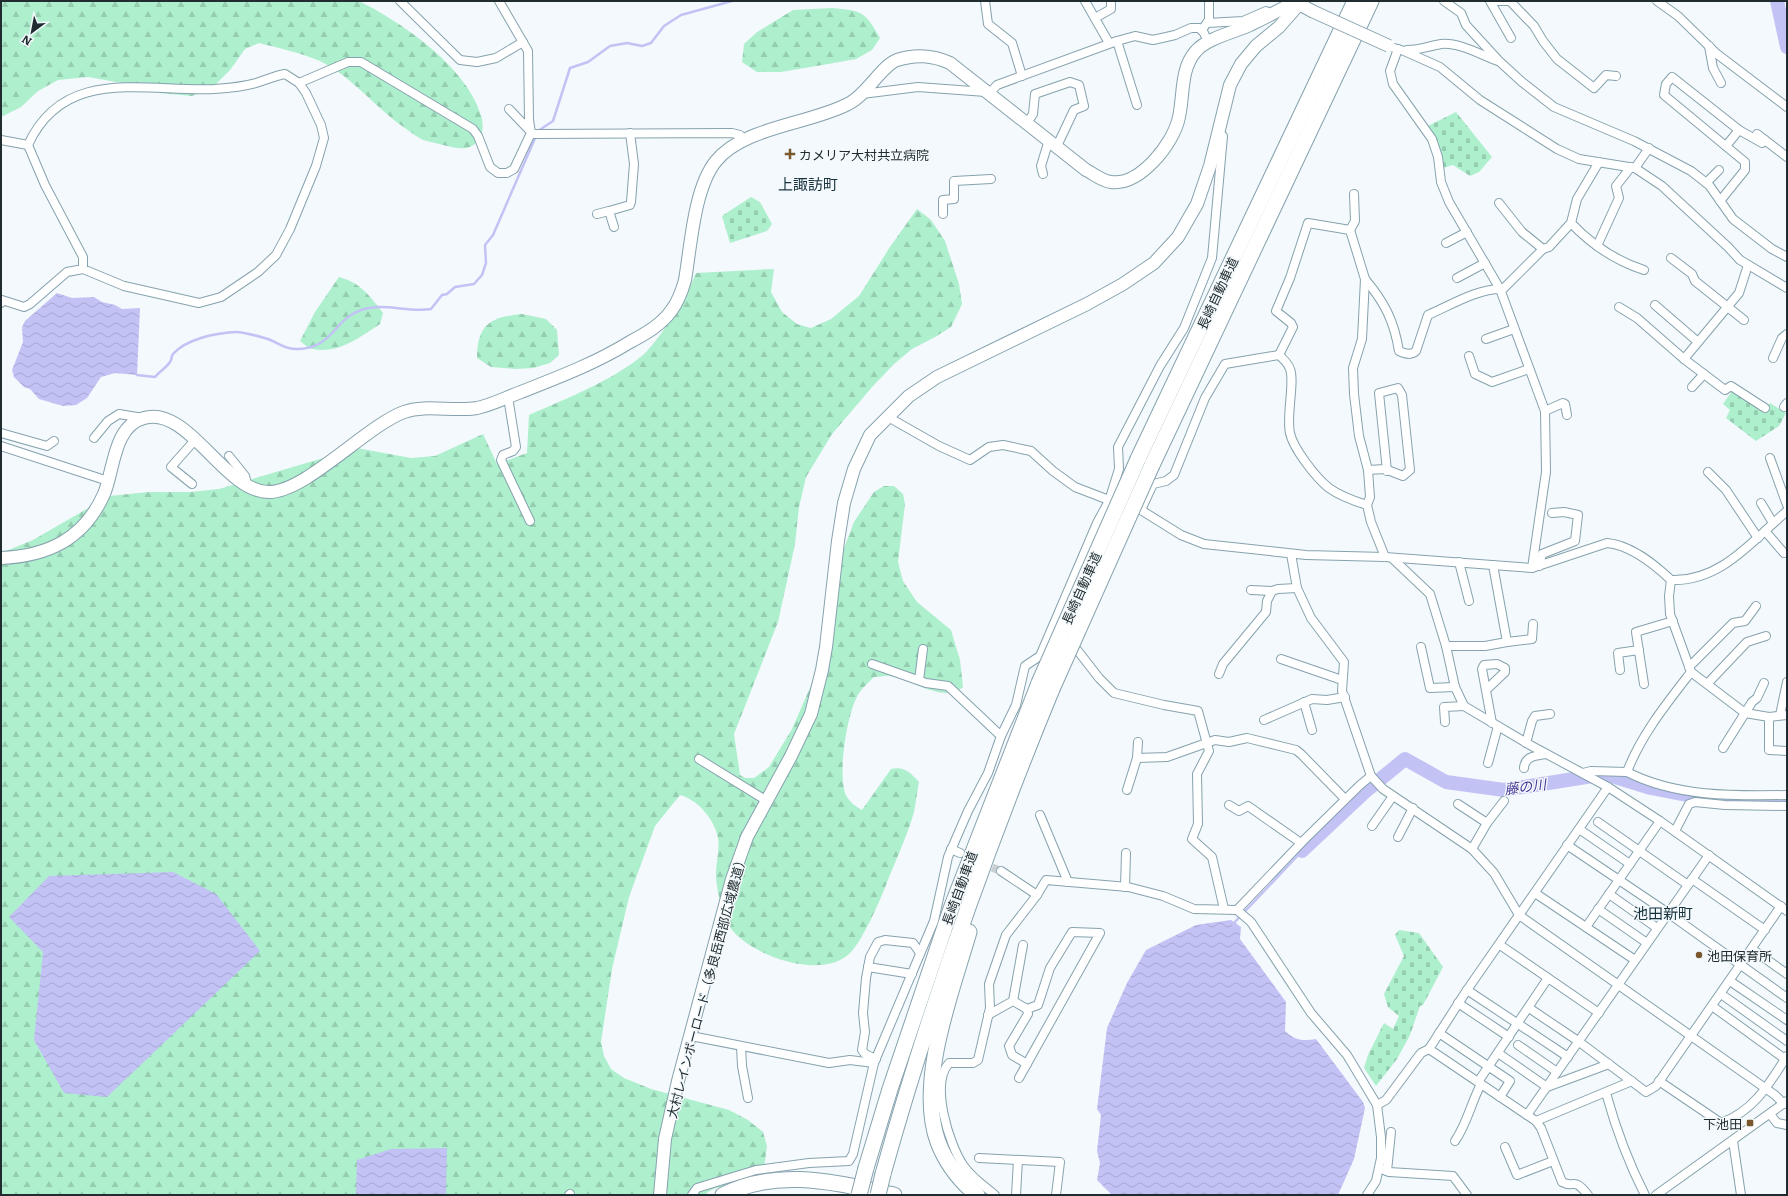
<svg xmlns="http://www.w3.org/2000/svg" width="1788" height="1196" viewBox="0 0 1788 1196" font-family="Literata,'Noto Sans JP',serif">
<defs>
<pattern id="forest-firs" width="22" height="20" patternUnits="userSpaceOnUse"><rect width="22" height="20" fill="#aeefce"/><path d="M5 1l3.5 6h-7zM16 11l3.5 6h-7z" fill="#95cdb1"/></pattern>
<pattern id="cemetery-stones" width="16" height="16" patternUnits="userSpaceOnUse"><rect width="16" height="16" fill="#aeefce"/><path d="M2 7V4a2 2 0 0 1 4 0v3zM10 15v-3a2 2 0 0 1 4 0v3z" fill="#95cdb1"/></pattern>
<pattern id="water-waves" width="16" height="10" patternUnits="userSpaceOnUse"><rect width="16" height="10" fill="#c3c2f5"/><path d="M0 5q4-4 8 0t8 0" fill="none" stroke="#a7a7d2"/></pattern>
</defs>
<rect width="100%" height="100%" fill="#f3f9fc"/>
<g fill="url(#forest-firs)">
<path d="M1,1H359C403,23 470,69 482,119C484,130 482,141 470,147C463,150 451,147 443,145C437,143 429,142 423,140C417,137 411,132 405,128C375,108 353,77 320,61C301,53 279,48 259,43L245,49L230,70L212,88L192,96L159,93L122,83L88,77L58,80L38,91L21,107L1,117Z"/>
<path d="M832,8C862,11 864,10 880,38L872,50L856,59L828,64L781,72H757L742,62L744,44L757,32L793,10Z"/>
<path d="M917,209L931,220L945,241L959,284L962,304L951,327L935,337L912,349L894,364L873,386L832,434L806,477L799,507L795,544L778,622L734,734L740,775L745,778H754L769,767L792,729L816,674L841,556L854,522L874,492L884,486H894L903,494L905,504L898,562L903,581L917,602L951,630L960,660L963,687C944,704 911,679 890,676C885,675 879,677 874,677C869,682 863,687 859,693C847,712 838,771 845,793C848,801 855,806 862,810L891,769C904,766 910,772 919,782C917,792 916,802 914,812C907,837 895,861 886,885C880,901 862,941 851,952C824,981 755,957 733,931C723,919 716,889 716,874C716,862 720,849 718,838C715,820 697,799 680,795L655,826L629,897L612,969L601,1042L604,1056L611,1069L624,1078L651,1089L729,1110L748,1120L763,1132L767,1146L764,1168C754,1172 746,1178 737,1183C725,1190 717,1183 705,1195H1V553L33,540L109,496L149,492H191L219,489L357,448L411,458L435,456L483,434L497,464L527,453L529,415C567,398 610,382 643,355C659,341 688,294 696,273L774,269L771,292L782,312L797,324L811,328L831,319L859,296L890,247Z"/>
<path d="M339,277C361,283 370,296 383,313L380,324C360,337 339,354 313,349C309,349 304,344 300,341L315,312Z"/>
<path d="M522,314L546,319L557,330L559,355L550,363L533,368L516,369L491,367L477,358C477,324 491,317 522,314Z"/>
</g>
<g fill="url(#cemetery-stones)">
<polygon points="1456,112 1492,157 1479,172 1470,176 1453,165 1443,168 1428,126"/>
<polygon points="751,197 760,202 772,224 767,231 730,243 722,216"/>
<polygon points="1733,390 1764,411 1770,403 1786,413 1779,426 1756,441 1726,418 1730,410 1723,404"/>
<polygon points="1399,930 1419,933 1443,967 1423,1005 1420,1006 1410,1035 1397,1059 1376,1086 1364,1068 1368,1055 1384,1023 1393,1029 1399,1016 1388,1007 1384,994 1404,956 1395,935"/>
</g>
<g fill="url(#water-waves)">
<polygon points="57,293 72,298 94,297 102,302 115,305 122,309 140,308 137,375 115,373 101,377 87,398 76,405 63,406 39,399 30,389 24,387 14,377 12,370 23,342 22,327 25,321"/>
<polygon points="173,872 216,894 260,951 107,1097 64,1093 34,1040 43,952 9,917 49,876"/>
<path d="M1231,920L1241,927L1240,939L1286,1002L1285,1031C1296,1041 1302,1041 1316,1039L1363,1102L1365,1108L1354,1159L1338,1195H1112L1097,1180L1100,1163L1097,1151L1101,1115L1097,1109L1107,1028L1127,983L1146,950L1196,925Z"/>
<polygon points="447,1148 446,1195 356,1195 357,1160 391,1149"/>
</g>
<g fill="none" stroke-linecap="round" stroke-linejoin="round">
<g stroke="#c3c2f5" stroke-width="2.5">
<polyline points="538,131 553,121 570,68 588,62 610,46 627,43 642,46 651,43 664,26 681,15 732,1"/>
<path d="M137,375L155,377C159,372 166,368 170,362C172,360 171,356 173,354C186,339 216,333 235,332C241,331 261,337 268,339C279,343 286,350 299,349C334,347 333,320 361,310C384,302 408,313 431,309L442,295L447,294L455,287L474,284L482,275L486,263L485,245L493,235L536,136"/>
<polyline points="1233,924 1302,851"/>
</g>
<g stroke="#c3c2f5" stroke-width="14">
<polyline points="1777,1 1787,47"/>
<polyline points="1302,851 1367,790 1405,759 1446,782 1504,790 1605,774 1651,788 1707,799 1787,801"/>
</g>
<polyline stroke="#c9d0d3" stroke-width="8" stroke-dasharray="8 4" stroke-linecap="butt" points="981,863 1001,871"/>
<g stroke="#86a2ae" stroke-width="10">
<g id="street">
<polyline points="400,1 460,60 477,62 496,58 523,42"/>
<polyline points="985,1 988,24 1012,43 1022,76"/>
<polyline points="1085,1 1109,43"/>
<polyline points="1444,1 1461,13 1466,25 1499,61 1522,82 1554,107 1634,141 1691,171 1709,185 1733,219 1772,249 1787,257"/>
<polyline points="1490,1 1511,38"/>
<polyline points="1495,1 1508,1"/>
<polyline points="1510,1 1534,26 1543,41 1557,59 1594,88 1606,75 1616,76"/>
<polyline points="1657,1 1678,16 1717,54 1787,107"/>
<polyline points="1095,18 1111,9 1111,1"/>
<polyline points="1207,23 1243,21 1266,11 1270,13"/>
<polyline points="1204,27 1209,20 1209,1"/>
<polyline points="1117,41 1137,105"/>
<polyline points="1709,46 1713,68 1721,83"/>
<polyline points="1394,48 1404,51 1440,67 1480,100 1557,149 1579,159 1635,168 1662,186 1728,247 1740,260 1787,288"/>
<polyline points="1398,49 1390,71 1393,84 1432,139 1438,157 1441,182 1449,202 1500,289 1545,411 1546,472 1532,568"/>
<path d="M1407,50C1420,50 1429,46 1441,44C1459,42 1481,55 1498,61"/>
<polyline points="299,83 348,62 361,62 473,129 478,136 490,167 498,173 507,173 514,169 531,133 529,120 528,51 499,1"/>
<polyline points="862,94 918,87 986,92"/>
<polyline points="989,94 997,85 1117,41 1135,36 1153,40 1175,35 1191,28 1199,28 1204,33 1208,42"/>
<polyline points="509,109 533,134 732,133 740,135 743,139"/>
<polyline points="1027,123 1033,114 1035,94 1070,82 1079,85 1084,106 1074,110 1057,146"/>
<polyline points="1757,134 1787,157"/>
<polyline points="1,140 28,145"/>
<polyline points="1726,146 1739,130 1762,143 1765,140"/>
<polyline points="1635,168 1649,148"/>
<polyline points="1043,174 1041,166 1049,140"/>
<polyline points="1706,183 1719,170"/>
<polyline points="1720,201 1745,170 1745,162 1664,95 1666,84 1672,77 1739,130"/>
<polyline points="1499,203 1522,232 1543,249"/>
<polyline points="597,214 609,211"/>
<polyline points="943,214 943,200 954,199 954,181 991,179"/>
<path d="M1571,223C1591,244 1616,261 1644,270"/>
<polyline points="614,227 609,211 630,205 631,202 634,164 630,133"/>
<polyline points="1350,230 1365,279 1362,339 1353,368 1354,394 1359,436 1368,470 1370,497 1367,505 1371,522 1385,557"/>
<polyline points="1350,230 1355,221 1354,194"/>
<polyline points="1446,243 1467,232"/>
<polyline points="1597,246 1619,198 1616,186 1631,167"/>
<polyline points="1671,258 1692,274 1695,281 1744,320"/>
<polyline points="1457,278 1485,263"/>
<path d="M1365,279C1385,303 1394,321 1399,351C1405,354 1411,356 1416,351L1428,315C1451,305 1478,288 1503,289L1543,249L1549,247L1571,223L1577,199L1599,162"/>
<path d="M1,303L2,300L24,307L30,304L67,272L83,269L124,286L199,303L221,297L258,272L276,255L290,229L316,166L324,138L321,125L306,93L299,83L285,74C274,76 266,80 256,83C242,87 228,88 214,89C144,92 64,66 28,145L45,185L83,257V269"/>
<polyline points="1655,305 1698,342"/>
<polyline points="1619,307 1637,318 1684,359 1725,390 1731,386 1765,408"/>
<polyline points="1486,339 1514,329"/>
<path d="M1279,355C1283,359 1288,363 1290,369C1295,382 1286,416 1290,433C1293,448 1316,478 1329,488C1340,496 1354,501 1367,505"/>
<polyline points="1279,355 1293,327 1291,323 1276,311 1290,278 1308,223 1350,230"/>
<polyline points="1469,356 1475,374 1492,382 1529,369"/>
<polyline points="1773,358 1782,338 1787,334"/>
<polyline points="1684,359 1739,293 1748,265"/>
<polyline points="1692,387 1704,374"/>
<polyline points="508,397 516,447 513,451 503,455 501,460 530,521"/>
<polyline points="1784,407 1787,403"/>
<polyline points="1545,411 1563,403 1565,404 1567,415"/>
<polyline points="888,417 939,446 970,460 989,447 1003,445 1031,451 1053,471 1075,487 1114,502"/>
<polyline points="1,433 47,446 54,441"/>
<polyline points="94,438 108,421 119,414 143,418"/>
<polyline points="1,446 108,481"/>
<polyline points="229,456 245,476 248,487"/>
<polyline points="1770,458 1787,505"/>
<polyline points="1368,470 1385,469 1403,476 1410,470 1402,395 1398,388 1379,393 1387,471"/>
<polyline points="1708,472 1726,490 1758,538"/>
<polyline points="192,484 171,467 195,440"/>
<polyline points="1761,503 1773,523"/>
<path d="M1131,507L1141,510L1181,535L1204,544L1306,555L1385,557L1532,568L1607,543C1631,545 1654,564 1671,580L1669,596L1670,614L1691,672L1745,713L1769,717L1787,715"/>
<polyline points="1141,510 1153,484 1166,481 1174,475 1205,398 1225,364 1279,355"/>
<polyline points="1765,531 1784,553"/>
<polyline points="1291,554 1297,588 1311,618 1344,662 1342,691 1371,776 1383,789 1472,849 1494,873 1519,915 1775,1095 1784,1104"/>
<polyline points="1392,558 1430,594 1446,646 1455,687 1464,706 1530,745 1608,787 1660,821 1787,911"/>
<polyline points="1459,562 1469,601"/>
<polyline points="1539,566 1542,554 1575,541 1578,515 1564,512 1552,513"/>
<path d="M1671,580C1721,582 1753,540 1787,511"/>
<polyline points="1251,590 1272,591"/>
<polyline points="1071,642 1099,678 1114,693 1164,705 1198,711 1209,751 1197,774 1198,824 1192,839 1212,857 1224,909"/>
<polyline points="1507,642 1532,639 1533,624"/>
<polyline points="1446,646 1485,646 1507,642 1493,565"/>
<polyline points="1421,647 1430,688 1455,687"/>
<polyline points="1281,659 1342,680"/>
<polyline points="872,664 926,683 948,686 1001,736"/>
<polyline points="1689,667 1733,623 1745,621 1756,606"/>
<polyline points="1620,670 1618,653 1639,650"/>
<polyline points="1219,674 1223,664 1266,612 1267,601 1272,591 1278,589 1297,588"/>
<polyline points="919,680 923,649"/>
<polyline points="1708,683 1747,642 1766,636"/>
<polyline points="1644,684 1636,632 1673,621"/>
<polyline points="1486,690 1505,672 1505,668 1497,664 1484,665 1482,669 1492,723"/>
<polyline points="1304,702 1312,730"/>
<polyline points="1780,715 1787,682"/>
<polyline points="1769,717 1769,750 1787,751"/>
<polyline points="1264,720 1312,699 1327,700 1345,697"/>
<polyline points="1445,722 1444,707 1464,706"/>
<polyline points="1138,742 1137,758 1167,757 1215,740 1229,742 1247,738 1296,750 1301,754 1345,799"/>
<polyline points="1526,743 1532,721 1535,716 1550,714"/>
<polyline points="1723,748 1752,702 1757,698 1764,683"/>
<polyline points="699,759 767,801"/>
<polyline points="1488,763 1498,726"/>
<path d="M1524,768C1525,756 1535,756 1546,754"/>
<path d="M1627,772C1676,797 1733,796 1787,795"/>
<path d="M1583,773L1591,771L1627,772C1641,735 1667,703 1691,672"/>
<polyline points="1608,787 1467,990 1429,1049 1527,1115 1709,855"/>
<polyline points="1127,790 1137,758"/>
<polyline points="1458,804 1487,823"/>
<polyline points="1229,805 1239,811 1248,806 1301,843"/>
<polyline points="1040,815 1068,882"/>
<polyline points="1598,822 1688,885"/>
<polyline points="1372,826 1393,796"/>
<polyline points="1579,829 1630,864"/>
<polyline points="1675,831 1689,804 1695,802 1725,805 1787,806"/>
<polyline points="1398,837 1413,808"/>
<polyline points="1567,845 1668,913 1787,998"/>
<polyline points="951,849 960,853"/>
<polyline points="1472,849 1487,823 1504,801"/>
<polyline points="1001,871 1037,895"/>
<polyline points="1692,879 1765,930"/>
<polyline points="1125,887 1126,853"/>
<polyline points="1535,893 1635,960"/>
<polyline points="1609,894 1657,928"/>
<polyline points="1598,909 1647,943"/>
<polyline points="1237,910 1302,842 1360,785 1371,776"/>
<polyline points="1586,927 1660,821"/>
<polyline points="1500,945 1599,1013"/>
<polyline points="1752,949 1787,974"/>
<polyline points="868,967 912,974"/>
<polyline points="1730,981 1787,1020"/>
<polyline points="1467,990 1568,1057"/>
<polyline points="1721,994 1787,1041"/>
<polyline points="1013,1001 1023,945"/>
<polyline points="1458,1003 1509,1037"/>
<polyline points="1712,1006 1785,1059"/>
<polyline points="1529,1008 1578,1041 1646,1092 1656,1086 1781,906"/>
<polyline points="988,1015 1013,1001 1027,1009 1038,1005 1050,968 1072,932 1100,933 1019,1078"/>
<polyline points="1439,1033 1510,1081 1500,1097"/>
<polyline points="691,1036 829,1063 850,1060 874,1063"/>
<polyline points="1518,1045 1557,1072"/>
<polyline points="741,1046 742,1066 748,1098"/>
<polyline points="1498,1053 1547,1087 1609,1064"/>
<polyline points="876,1059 865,1054 862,1050 865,1032 863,1013 866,978 870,957 878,942 885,940 913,943 920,953"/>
<polyline points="1027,1064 1012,1055 1009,1046 1028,1014 1027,1009"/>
<path d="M1659,1081L1721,1123C1754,1111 1769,1084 1787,1056"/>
<polyline points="1478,1082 1548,978"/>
<path d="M1606,1093C1616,1129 1628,1162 1645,1195"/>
<polyline points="1377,1105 1386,1100 1421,1053 1429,1049"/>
<polyline points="1770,1114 1777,1123 1787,1125"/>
<polyline points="1527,1115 1536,1121 1632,1081"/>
<path d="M1536,1121L1541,1128L1562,1182C1575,1189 1573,1176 1588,1195"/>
<path d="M1455,1141C1467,1124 1471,1103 1481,1084"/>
<polyline points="1733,1141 1741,1195"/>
<polyline points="1505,1147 1517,1175 1553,1161"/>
<polyline points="979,1158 1060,1162 1056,1195"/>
<polyline points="1379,1168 1389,1172 1453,1176 1467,1195"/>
<polyline points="1387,1171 1391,1132"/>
<polyline points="569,1195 570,1194"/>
<polyline points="692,1195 697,1188 756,1170 809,1163 849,1161 853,1154 874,1063 934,921 948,857 968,811 988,773 1001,736 1016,705 1025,666 1040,656 1097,523 1109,501 1119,469 1118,447 1160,366 1184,328 1212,258 1223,136 1218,132"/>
<path d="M995,1195C984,1186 971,1177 963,1165C949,1144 930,1084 949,1063H973L978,1060L990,1008L989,984L1006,935L1037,895L1046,880L1128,887L1163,896L1194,909L1237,910L1251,922L1311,1013L1347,1055L1377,1105L1381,1137V1158L1376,1181L1367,1195"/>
<polyline points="1016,1195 1018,1160"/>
<polyline points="1656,1195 1787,1101"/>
</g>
</g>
<g stroke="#86a2ae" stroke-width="14">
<g id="secondary">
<path d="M1,558C48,556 84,539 104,494C114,471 113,426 144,418C188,405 224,491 268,492C305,493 366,426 404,412C426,404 453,412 477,408C492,405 507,397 521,392C559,377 596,363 630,342C645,334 661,325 671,311C678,302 682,291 685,280C691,245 694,188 716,161C743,127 810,124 848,104C867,95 881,66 897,60C916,54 932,55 950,63L1086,170C1094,174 1102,181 1111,182C1140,186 1174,143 1179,117C1184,95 1180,69 1196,51C1207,38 1235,32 1250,25C1264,18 1278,11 1291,4H1299L1312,11"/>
<polyline points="660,1195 665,1139 678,1081 732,879 747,837 791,756 811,714 822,670 826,647 838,541 844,503 854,469 870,435 909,396 937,377 1087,304 1123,284 1154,263 1178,237 1197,204 1210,166 1230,85 1241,64 1256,46 1279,27 1301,2"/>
</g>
</g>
<g stroke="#86a2ae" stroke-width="17">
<g id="highway">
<polyline points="1138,459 1355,1"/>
<polyline points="1152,465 1371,1"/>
<path d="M969,932C952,991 916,1082 938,1142C946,1163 960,1181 977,1195"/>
<polyline points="866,1168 890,1089 952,906 1039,683"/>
<path d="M883,1174C929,1009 987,847 1052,689"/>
<path d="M723,1195C779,1167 836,1183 894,1195"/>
</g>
</g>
<use href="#street" stroke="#fff" stroke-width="8"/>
<use href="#secondary" stroke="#fff" stroke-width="12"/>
<use href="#highway" stroke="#fff" stroke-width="15"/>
<g stroke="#86a2ae" stroke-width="14" stroke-linecap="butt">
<polyline id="secondary-bridge" points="1312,11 1389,46"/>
</g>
<g stroke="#86a2ae" stroke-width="17" stroke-linecap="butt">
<g id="highway-bridge">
<polyline points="1039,683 1138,459"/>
<polyline points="1052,689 1152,465"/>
<polyline points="859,1195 866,1168"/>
<polyline points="878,1195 883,1174"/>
</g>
</g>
<use href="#secondary-bridge" stroke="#fff" stroke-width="12"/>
<use href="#highway-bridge" stroke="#fff" stroke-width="15"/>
</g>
<g fill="#79572f" stroke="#f3f9fc" stroke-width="1.5">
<path d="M788 148h4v4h4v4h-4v4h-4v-4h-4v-4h4z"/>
<circle cx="1699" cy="955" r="4"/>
<rect x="1746" y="1119" width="8" height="8" rx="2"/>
</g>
<g text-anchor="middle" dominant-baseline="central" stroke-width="3" stroke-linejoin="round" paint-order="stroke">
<g font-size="13" fill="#202c30" stroke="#f3f9fc" text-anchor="start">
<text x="799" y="154">カメリア大村共立病院</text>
<text x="1707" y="955">池田保育所</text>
<text x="1742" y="1123" text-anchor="end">下池田</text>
</g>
<g font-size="13" fill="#202c30" stroke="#f3f9fc">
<text transform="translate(1217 293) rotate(-65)">長崎自動車道</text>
<text transform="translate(1081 588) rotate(-66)">長崎自動車道</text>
<text transform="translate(959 888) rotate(-70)">長崎自動車道</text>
<text transform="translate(706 986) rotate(-75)">大村レインボーロード（多良岳西部広域農道）</text>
</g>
<g font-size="14" font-style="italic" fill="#473595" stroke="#f3f9fc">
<text transform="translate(1525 786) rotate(-7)">藤の川</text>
</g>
<g font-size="15" fill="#18323c" stroke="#f3f9fc">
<text x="808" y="183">上諏訪町</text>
<text x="1663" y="912">池田新町</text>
</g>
</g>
<rect width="1788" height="1196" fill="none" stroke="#202c30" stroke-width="4"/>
<g transform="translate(32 32) rotate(212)" stroke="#f3f9fc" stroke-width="3" paint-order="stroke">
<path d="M0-3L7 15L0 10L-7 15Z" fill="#202c30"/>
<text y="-6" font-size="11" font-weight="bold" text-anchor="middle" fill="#202c30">N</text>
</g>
</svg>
